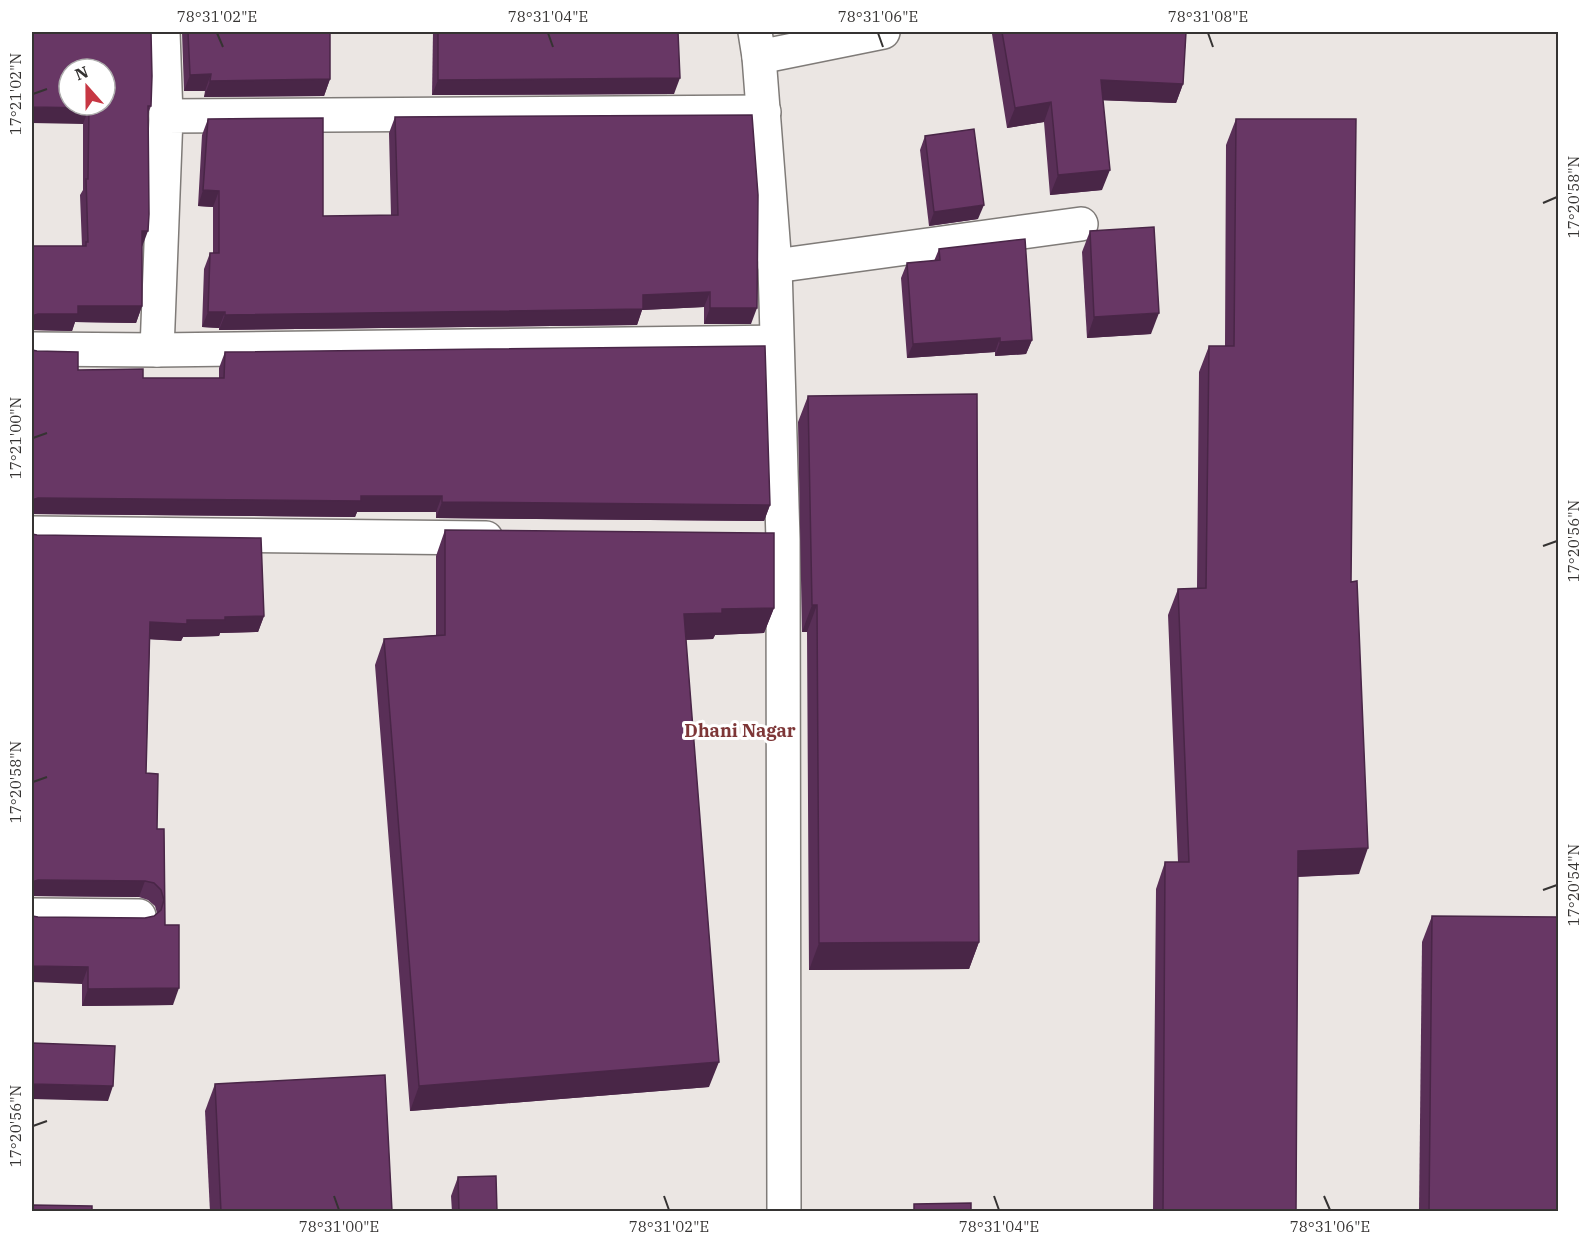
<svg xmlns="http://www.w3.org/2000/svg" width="1590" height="1243" viewBox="0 0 1590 1243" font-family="'IBM Plex Serif',serif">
<rect width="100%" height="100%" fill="#ebe6e3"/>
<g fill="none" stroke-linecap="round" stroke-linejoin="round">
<g stroke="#7f7b78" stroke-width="36">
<g id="minor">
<polyline points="163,32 166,116"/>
<polyline points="755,32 759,57 883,32"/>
<polyline points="759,57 775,266 783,540 784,1212"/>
<polyline points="775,266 1081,224"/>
<polyline points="32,349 157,350 776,342"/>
<polyline points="157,350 166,116 764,112"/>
<polyline points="32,533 486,538"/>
<polyline points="32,915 139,916"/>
</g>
</g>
<use href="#minor" stroke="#fff" stroke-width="33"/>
</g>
<g fill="#592f57">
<polygon points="32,32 151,106 148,114 142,247 142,306 136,323 75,322 72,331 32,330 32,246 82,246 80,195 83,190 83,124"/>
<polygon points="182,32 330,32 330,79 324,96 204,97 205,91 184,91"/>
<polygon points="433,32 678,32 674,94 432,95"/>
<polygon points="993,32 1186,32 1183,84 1176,103 1103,100 1102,190 1050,195 1044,122 1007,128 992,34"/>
<polygon points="752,115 751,324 704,324 704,307 642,310 637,325 219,330 219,328 202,327 204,269 210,253 213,253 213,207 198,206 202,135 208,119 323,216 391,216 389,133 395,117"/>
<polygon points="1236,119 1351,582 1359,874 1298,877 1296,1212 1153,1212 1156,889 1165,862 1178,862 1168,615 1178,589 1197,588 1199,372 1209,346 1225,346 1226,145"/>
<polygon points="925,136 978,219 929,226 920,150"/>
<polygon points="1090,231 1151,334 1087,338 1082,252"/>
<polygon points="939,249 1032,340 1026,354 995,356 995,352 907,358 901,278 907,263 934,261"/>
<polygon points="32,350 78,370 143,378 219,378 219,368 225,352 770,505 764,521 436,518 436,512 357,512 355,517 32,514"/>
<polygon points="808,396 979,942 969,969 809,970 807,632 802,632 798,422"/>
<polygon points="445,530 774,608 764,633 715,635 713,639 686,640 709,1087 410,1111 375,665 384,639 436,635 436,556"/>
<polygon points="32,534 264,616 258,632 220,633 219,636 183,637 181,641 150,639 146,773 157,829 164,829 165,925 173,1005 82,1006 82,984 38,917 145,918 154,916 157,913 155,906 148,900 139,897 32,896"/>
<polygon points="1432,916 1558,1212 1419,1212 1422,942"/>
<polygon points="215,1084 392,1212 210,1212 205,1111"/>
<polygon points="458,1177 497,1212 452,1212 451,1196"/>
</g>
<g fill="#492647">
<polygon points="211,74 205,91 184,91 190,75"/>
<polygon points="680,78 674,94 432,95 438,80"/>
<polygon points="330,79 324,96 204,97 210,81"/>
<polygon points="1101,80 1183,84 1176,103 1093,100"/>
<polygon points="1051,102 1044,122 1007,128 1015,108"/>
<polygon points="32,107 89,108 83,124 32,123"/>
<polygon points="1110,170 1102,190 1050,195 1058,175"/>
<polygon points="203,190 219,191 213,207 198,206"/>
<polygon points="984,205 978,219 929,226 934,212"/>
<polygon points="142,231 148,231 142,247"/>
<polygon points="710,292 704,307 642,310 637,325 219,330 225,315"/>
<polygon points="78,306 142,306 136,323 75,322 72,331 32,330 32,316"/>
<polygon points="710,308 757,308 751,324 704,324"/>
<polygon points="208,312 225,312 219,328 202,327"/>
<polygon points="1159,313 1151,334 1087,338 1094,317"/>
<polygon points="1000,338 995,352 907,358 913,344"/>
<polygon points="1032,340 1026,354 995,356 1000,342"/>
<polygon points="442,496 436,512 357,512 355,517 32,514 32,500 38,498"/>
<polygon points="442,502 770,505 764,521 436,518"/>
<polygon points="812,605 817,605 807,632 802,632"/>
<polygon points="774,608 764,633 715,635 713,639 675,640 684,614 722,609"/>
<polygon points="264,616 258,632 220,633 219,636 183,637 181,641 144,639 150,622 225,617"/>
<polygon points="1368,848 1359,874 1288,877 1298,851"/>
<polygon points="38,880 145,881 139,897 32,896 32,882"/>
<polygon points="979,942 969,969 809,970 819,943"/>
<polygon points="32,966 88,967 82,984 32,982"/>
<polygon points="179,988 173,1005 82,1006 88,989"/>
<polygon points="719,1062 709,1087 410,1111 419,1086"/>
<polygon points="32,1084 113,1086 108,1101 32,1099"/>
</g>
<g fill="#683765" stroke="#492647" stroke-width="1.5" fill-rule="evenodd">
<path d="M32,32H151L152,76L151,106H148L149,214L148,231H142V306H78V314H38L32,316V246H86V242H88L86,179H88L89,108L32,107ZM69,69H105V105H69Z"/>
<polygon points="188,32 330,32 330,79 210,81 211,74 190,75"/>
<polygon points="438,32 678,32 680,78 438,80"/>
<polygon points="1002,32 1186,32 1183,84 1101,80 1110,170 1058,175 1051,102 1015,108"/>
<polygon points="752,115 758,195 757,308 710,308 710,292 643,295 643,309 225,315 225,312 208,312 210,253 219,253 219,191 203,190 208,119 323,118 323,216 398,215 395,117"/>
<polygon points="1236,119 1356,119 1351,582 1357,581 1368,848 1298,851 1296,1212 1163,1212 1165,862 1189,862 1178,589 1206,588 1209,346 1234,346"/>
<polygon points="974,129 984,205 934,212 925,136"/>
<polygon points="1154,227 1159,313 1094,317 1090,231"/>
<polygon points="1025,239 1032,340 1000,342 1000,338 913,344 907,263 940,260 939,249"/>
<polygon points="765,346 770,505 442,502 442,496 361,496 361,501 38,498 32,500 32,350 37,351 78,352 78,370 143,369 143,378 224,378 225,352"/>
<polygon points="977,394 979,942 819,943 817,605 812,605 808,396"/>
<polygon points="445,530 774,533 774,608 722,609 722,613 684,614 719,1062 419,1086 384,639 445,635"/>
<polygon points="32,534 37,535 261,538 264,616 225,617 225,620 187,620 187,624 150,622 146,773 158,774 157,829 164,829 165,925 179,925 179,988 88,989 88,967 32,966 32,916 38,917 145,918 154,916 161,910 164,900 161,890 154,883 145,881 38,880 32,882"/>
<polygon points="1432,916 1558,917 1558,1212 1429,1212"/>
<polygon points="32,1043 115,1046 113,1086 32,1084"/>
<polygon points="385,1075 392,1211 221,1212 215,1084"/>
<polygon points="496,1176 497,1212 459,1212 458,1177"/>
<polygon points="971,1203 971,1212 914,1212 914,1204"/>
<polygon points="32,1205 92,1206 92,1212 32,1212"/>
</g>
<path fill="none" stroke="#353332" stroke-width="2" d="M217,33L223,47M548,33L553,47M878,33L883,47M1208,33L1213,47M33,94L47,89M1543,203L1557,197M33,438L47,433M1543,546L1557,541M33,782L47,777M1543,890L1557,885M33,1126L47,1121M334,1196L339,1210M664,1196L669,1210M994,1196L999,1210M1324,1196L1330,1210"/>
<g text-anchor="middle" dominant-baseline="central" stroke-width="6" stroke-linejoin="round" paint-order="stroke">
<g font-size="18" font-weight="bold" fill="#7d3637" stroke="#fff">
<text x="740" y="730">Dhani Nagar</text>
</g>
</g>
<rect width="1590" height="1243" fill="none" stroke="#ffffff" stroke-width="66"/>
<g transform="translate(87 87) rotate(339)"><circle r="28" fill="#ffffff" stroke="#aeadad" stroke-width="1.5"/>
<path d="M0-4.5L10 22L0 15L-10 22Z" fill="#c73743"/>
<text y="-9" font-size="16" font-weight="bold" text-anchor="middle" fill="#353332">N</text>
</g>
<rect x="33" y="33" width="1524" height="1177" fill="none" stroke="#353332" stroke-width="2"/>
<g font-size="15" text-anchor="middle" fill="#353332">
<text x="217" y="22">78°31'02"E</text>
<text x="548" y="22">78°31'04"E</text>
<text x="878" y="22">78°31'06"E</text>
<text x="1208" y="22">78°31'08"E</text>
<text transform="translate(16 94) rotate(-90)" y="5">17°21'02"N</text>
<text transform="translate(1574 197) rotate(-90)" y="5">17°20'58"N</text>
<text transform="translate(16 438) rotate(-90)" y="5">17°21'00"N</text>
<text transform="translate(1574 541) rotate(-90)" y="5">17°20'56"N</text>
<text transform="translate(16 782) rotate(-90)" y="5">17°20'58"N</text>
<text transform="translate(1574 885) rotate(-90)" y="5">17°20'54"N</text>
<text transform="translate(16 1126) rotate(-90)" y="5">17°20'56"N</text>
<text x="339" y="1232">78°31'00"E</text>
<text x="669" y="1232">78°31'02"E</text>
<text x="999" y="1232">78°31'04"E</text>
<text x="1330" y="1232">78°31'06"E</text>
</g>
</svg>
